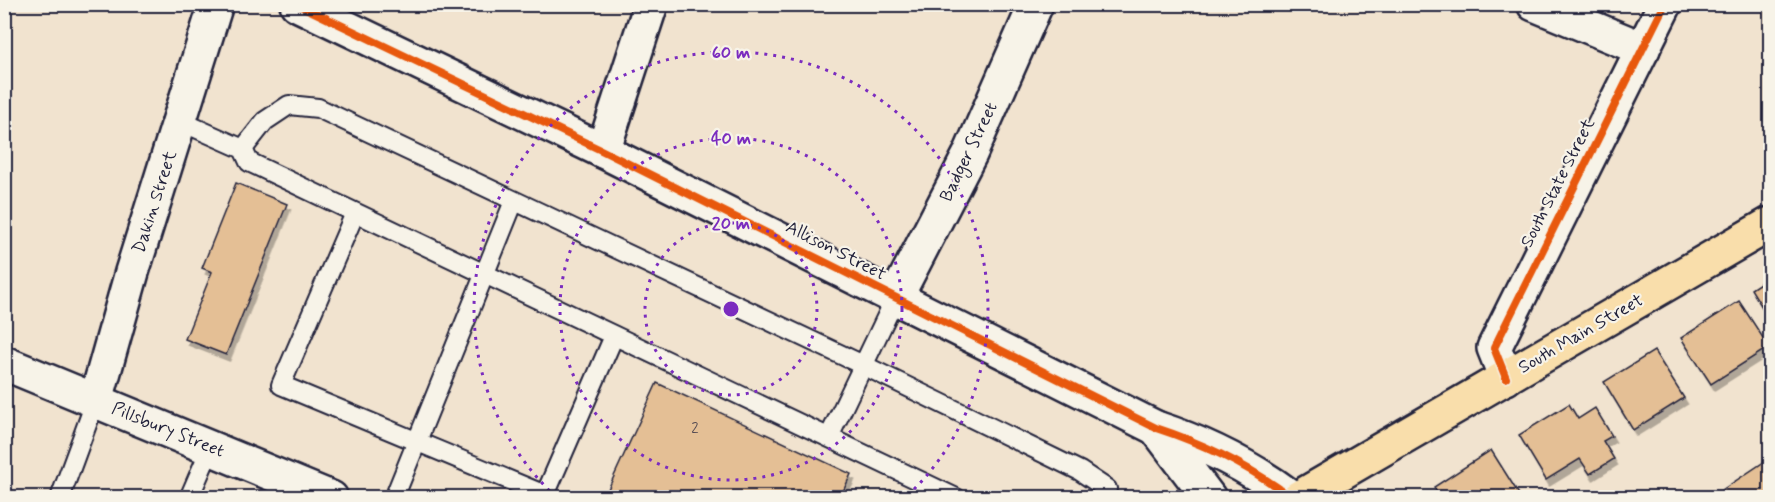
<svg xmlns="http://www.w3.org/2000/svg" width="1775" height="502" viewBox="0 0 1775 502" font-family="Mynerve,sans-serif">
<defs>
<filter id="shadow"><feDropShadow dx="3.5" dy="6" stdDeviation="0" flood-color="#0004"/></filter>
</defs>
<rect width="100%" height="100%" fill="#f1e3cf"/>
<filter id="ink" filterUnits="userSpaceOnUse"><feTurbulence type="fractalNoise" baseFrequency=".0167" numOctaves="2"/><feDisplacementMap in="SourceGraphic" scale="12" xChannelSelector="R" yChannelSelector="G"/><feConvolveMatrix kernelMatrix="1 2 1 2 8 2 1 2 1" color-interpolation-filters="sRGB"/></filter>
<g filter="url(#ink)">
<g fill="#e4bf95" stroke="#22223b" stroke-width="1.5" filter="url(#shadow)">
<polygon points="236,183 287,204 226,355 185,339 212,272 202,268"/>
<polygon points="1770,264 1770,320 1751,289 1768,278 1763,269"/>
<polygon points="1739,301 1769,347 1711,384 1681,338"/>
<polygon points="1654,351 1684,398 1633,430 1604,382"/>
<polygon points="657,383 851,474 840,498 604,498"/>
<polygon points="1569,404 1578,419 1595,408 1612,436 1603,441 1614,459 1590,474 1580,459 1546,480 1519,435"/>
<polygon points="1491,450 1520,496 1440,498 1434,487"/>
<polygon points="1770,458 1770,498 1710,498"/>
</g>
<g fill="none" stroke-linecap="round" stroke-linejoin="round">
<g stroke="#22223b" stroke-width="22">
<g id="lane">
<polyline points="180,121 243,149 249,162 956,498"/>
<polyline points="243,149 265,121 289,105 318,108 865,366 1080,471 1107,489 1101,498"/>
<polyline points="355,213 281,385 545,495 614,336"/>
<polyline points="829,437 896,297"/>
<polyline points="60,498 96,400"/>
<polyline points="189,498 211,447"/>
<polyline points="394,498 514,201"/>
</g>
</g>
<g stroke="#22223b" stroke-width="38">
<g id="street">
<polyline points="1534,4 1643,49"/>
<polyline points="603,151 651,4"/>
<polyline points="896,297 970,154 1036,4"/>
<polyline points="4,363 331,498"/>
<polyline points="96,400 132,272 216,4"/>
</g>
</g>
<g stroke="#22223b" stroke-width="38">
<g id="secondary">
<path d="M297,4L603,151L1156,428C1205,444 1251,467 1292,498"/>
<polyline points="1506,378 1494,348 1665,4"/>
<polyline points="1156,428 1209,498"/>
</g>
</g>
<g stroke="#22223b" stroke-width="38">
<polyline id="primary" points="1298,498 1770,224"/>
</g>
<use href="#lane" stroke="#f7f3e8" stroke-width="18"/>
<use href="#street" stroke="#f7f3e8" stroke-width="33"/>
<use href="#secondary" stroke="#f7f3e8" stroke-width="33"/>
<use href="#primary" stroke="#f9deab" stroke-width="33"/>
<g stroke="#f7f3e8" stroke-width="11">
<g id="cycleway">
<path d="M297,4L603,151L1156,428C1205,444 1251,467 1292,498"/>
<polyline points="1506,378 1494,348 1665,4"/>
</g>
</g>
<use href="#cycleway" stroke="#e8590c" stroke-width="8"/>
</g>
</g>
<g fill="none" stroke="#7b2cbf" stroke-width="3" stroke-dasharray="3 6">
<circle cx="731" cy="309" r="86"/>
<circle cx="731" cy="309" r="171"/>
<path d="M556 497A257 257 0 1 1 906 497"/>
</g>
<g text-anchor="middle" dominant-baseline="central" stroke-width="4.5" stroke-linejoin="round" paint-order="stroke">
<g font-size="15" fill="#524952">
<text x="695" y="429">2</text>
</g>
<g font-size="18" fill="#22223b" stroke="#f7f3e8">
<text transform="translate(969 152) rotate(-64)">Badger Street</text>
<text transform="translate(1558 183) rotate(-63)">South State Street</text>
<text transform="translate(155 202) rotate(-72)">Dakin Street</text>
<text transform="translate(836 251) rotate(27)">Allison Street</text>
<text transform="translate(1581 334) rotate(-30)">South Main Street</text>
<text transform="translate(168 430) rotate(22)">Pillsbury Street</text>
</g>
</g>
<circle cx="731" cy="309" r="9" fill="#7b2cbf" stroke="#f7f3e8" stroke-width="3"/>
<g font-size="18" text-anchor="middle" font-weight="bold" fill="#7b2cbf" stroke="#f7f3e8" stroke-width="4.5" stroke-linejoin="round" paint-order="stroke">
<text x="731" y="58">60 m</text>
<text x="731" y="144">40 m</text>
<text x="731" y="229">20 m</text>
</g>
<rect width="1775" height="502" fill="none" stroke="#f7f3e8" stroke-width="24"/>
<rect x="12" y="12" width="1751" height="478" fill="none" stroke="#22223b" stroke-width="2" filter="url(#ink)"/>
</svg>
